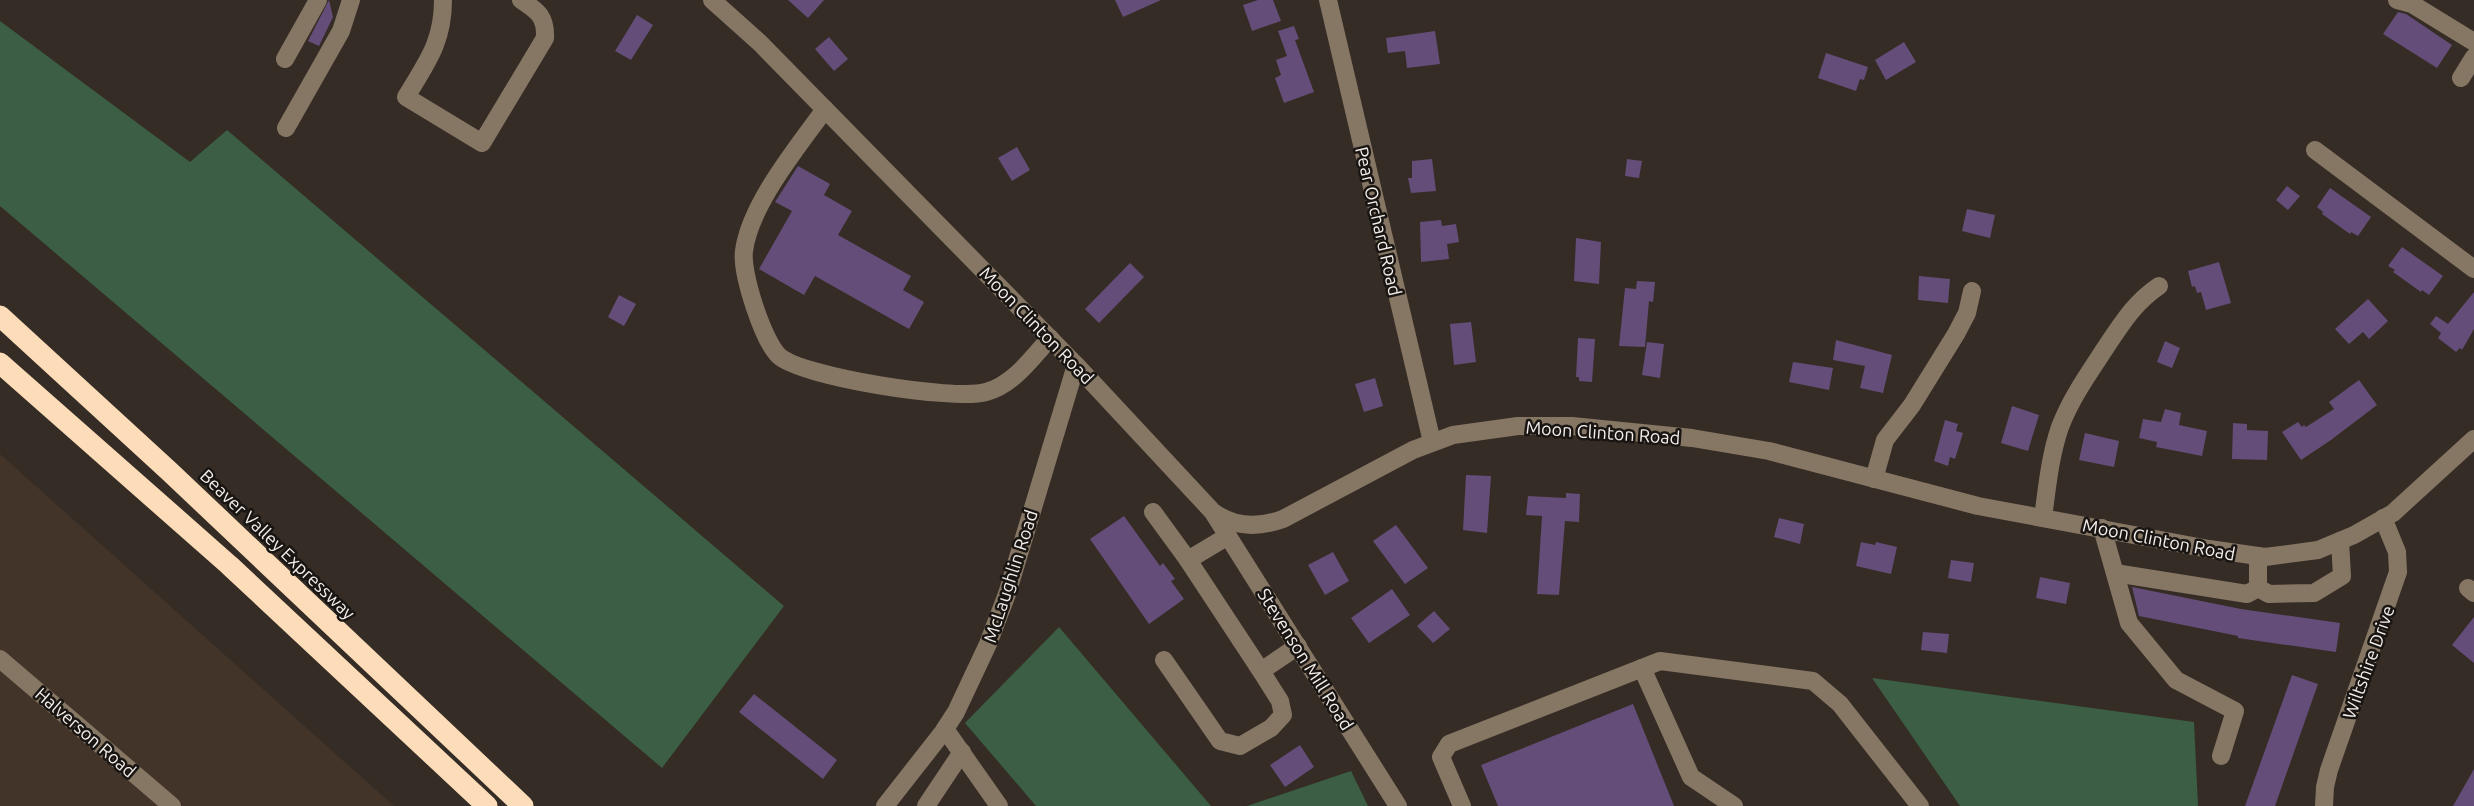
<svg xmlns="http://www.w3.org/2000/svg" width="2474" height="806" viewBox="0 0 2474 806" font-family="Ubuntu,sans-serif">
<rect width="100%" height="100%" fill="#352c25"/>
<polygon fill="#423428" points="0,454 394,806 0,806"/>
<g fill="#3b5e44">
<polygon points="0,21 190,162 227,130 784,606 662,768 0,206"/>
<polygon points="1059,627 1211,806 1036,806 965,723"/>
<polygon points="1872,678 2194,722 2198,806 1960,806"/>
<polygon points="1351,771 1368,806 1247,806"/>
</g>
<g fill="#644d78">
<polygon points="329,0 333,17 319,46 308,41"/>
<polygon points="788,0 824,0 808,18"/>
<polygon points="1115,0 1161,0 1123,17"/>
<polygon points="1258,0 1273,0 1281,21 1252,31 1243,5"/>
<polygon points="2398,12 2406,14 2452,45 2437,68 2383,34"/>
<polygon points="637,15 653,25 631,60 615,51"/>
<polygon points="1294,26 1299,39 1295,40 1314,92 1284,103 1275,78 1281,75 1276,60 1287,56 1278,31"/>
<polygon points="1435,31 1440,64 1407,68 1405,51 1388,53 1386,38"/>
<polygon points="829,37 848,59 834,71 815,49"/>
<polygon points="1904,42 1916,62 1886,80 1875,60"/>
<polygon points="1826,53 1868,67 1864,80 1860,79 1856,91 1818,78"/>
<polygon points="1017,147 1030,170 1012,181 998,158"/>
<polygon points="1432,159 1436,191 1411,193 1408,178 1412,178 1412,161"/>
<polygon points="1627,159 1642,161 1639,178 1625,176"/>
<polygon points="798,166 830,184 824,195 852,211 838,235 911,276 903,290 924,302 909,329 815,276 804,295 759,269 792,211 775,202"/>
<polygon points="2287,186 2300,196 2288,210 2276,200"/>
<polygon points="2330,188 2371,217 2358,236 2351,232 2350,234 2322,214 2323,212 2317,207"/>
<polygon points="1967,209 1995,215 1990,238 1962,231"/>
<polygon points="1441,220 1442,226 1456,224 1459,242 1447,244 1449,259 1421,262 1420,222"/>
<polygon points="1576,238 1601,242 1599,284 1574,281"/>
<polygon points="2402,247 2443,276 2429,295 2422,290 2421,292 2393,272 2395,270 2388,266"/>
<polygon points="2219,262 2231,303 2206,310 2201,292 2197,293 2195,286 2192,287 2188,271"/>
<polygon points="1130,263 1144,277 1099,323 1085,309"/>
<polygon points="1919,276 1950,279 1948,303 1918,300"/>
<polygon points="1637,281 1655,282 1653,302 1649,301 1645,347 1619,346 1625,288 1636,289"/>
<polygon points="2474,292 2474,329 2462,350 2460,348 2456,352 2438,338 2441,333 2430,324 2436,316 2448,324"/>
<polygon points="619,295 636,304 624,326 608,317"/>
<polygon points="2368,299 2388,321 2369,339 2363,332 2349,344 2335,329"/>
<polygon points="1471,322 1476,362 1454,365 1450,324"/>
<polygon points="1578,338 1595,339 1592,382 1579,381 1579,377 1576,377"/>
<polygon points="1836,340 1892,355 1883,393 1860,388 1865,366 1833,360"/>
<polygon points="2165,341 2180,348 2172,368 2157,362"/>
<polygon points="1647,342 1664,344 1660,378 1642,375"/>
<polygon points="1793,362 1833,368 1829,390 1789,382"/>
<polygon points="1375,378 1383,406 1364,412 1355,384"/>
<polygon points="2359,380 2377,405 2331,440 2301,460 2282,432 2298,422 2302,427 2304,425 2306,427 2334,409 2329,402"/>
<polygon points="2012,406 2039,415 2028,451 2001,443"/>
<polygon points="2165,409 2181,413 2179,425 2207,431 2202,456 2156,447 2157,442 2139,438 2143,419 2161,422"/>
<polygon points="1945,420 1958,424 1956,431 1963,433 1955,459 1950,457 1948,466 1934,461"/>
<polygon points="2233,423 2247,424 2247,430 2268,431 2267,460 2232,459"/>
<polygon points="2085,433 2119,441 2114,467 2079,460"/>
<polygon points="1466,475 1491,476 1487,533 1463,530"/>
<polygon points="1566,493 1580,494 1579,522 1565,521 1559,595 1537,594 1542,516 1526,515 1528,496 1566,498"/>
<polygon points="1124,516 1160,566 1163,563 1175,579 1171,581 1184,599 1149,624 1090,539"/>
<polygon points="1779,518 1804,524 1800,544 1774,537"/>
<polygon points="1396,525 1428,568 1405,584 1373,541"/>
<polygon points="1861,542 1875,545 1876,542 1897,547 1891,574 1856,566"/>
<polygon points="1333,552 1349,581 1325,595 1308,565"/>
<polygon points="1951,560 1974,563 1971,582 1948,578"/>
<polygon points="2040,577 2070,583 2066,604 2036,598"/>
<polygon points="2132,587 2241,609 2340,623 2336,652 2238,638 2238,636 2139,616"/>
<polygon points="1392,589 1410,615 1369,643 1351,618"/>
<polygon points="1434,611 1450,629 1433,643 1417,626"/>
<polygon points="2474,617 2474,663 2452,645"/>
<polygon points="1923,632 1949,634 1947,653 1921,650"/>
<polygon points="2292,675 2318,684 2275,806 2245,806"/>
<polygon points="754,694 837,760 823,779 739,712"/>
<polygon points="1633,704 1674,806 1498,806 1481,765"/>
<polygon points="1300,745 1314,767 1285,787 1270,765"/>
<polygon points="2474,769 2474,806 2453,806"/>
</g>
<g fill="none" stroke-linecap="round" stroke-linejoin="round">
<g stroke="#867664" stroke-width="18">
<path d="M443,0C443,42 427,62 406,97L482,143L545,38C546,17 538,11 521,0"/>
<path d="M712,0L760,43L1076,365L1212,511C1234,528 1258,528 1283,519L1413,450L1453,435L1518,426H1572L1692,438L1769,451L1978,506L2209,549L2265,557L2318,550L2354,535L2393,513L2474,439"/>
<polyline points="1328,0 1432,442"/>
<polyline points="2397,0 2412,4 2474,42"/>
<polyline points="285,59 318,0"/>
<polyline points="2461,78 2474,57"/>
<path d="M825,109C798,147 750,204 744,251C741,273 763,341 779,356C802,377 954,401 986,392C1013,385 1032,358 1050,338"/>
<polyline points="286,128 341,31 351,0"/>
<polyline points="2315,150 2474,269"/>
<polyline points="1874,479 1885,440 1912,405 1956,334 1967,313 1972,291"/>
<polyline points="1153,512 1188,560 1228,536"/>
<polyline points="1214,514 1398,806"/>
<path d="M2043,518C2047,488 2050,456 2060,427C2071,398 2089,373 2106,347C2122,323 2135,302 2159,286"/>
<polyline points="2102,528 2129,623 2176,680 2235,711 2221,756"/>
<polyline points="1188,560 1261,671 1298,646"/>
<polyline points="2115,573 2247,594 2258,588 2258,556"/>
<polyline points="2258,588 2269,594 2314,593 2342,576 2340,541"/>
<polyline points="2468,588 2474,593"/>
<polyline points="0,659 172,806"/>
<polyline points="1164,660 1220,741 1240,746 1271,728 1283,715 1280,701 1261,671"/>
<polyline points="1642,668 1691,777 1734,806"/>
<polyline points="945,729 999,806"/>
<polyline points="885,806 943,732 956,712 988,644 1007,594 1076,365"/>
<polyline points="926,806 962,752"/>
<polyline points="1462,806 1441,757 1449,744 1660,661 1813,681 1840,704 1920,806"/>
<polyline points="2324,806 2325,787 2329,770 2398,572 2397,552 2383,518"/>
</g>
<g stroke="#fdddb9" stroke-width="21">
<polyline points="0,316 169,471 523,806"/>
<polyline points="0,363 229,565 487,806"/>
</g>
</g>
<g text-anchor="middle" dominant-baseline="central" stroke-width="5" stroke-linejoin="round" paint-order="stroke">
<g font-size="18" fill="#f5efeb" stroke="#191512">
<text transform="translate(1379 221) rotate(77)">Pear Orchard Road</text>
<text transform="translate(1037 325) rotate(46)">Moon Clinton Road</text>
<text transform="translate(1603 432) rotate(4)">Moon Clinton Road</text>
<text transform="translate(2159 539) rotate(11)">Moon Clinton Road</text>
<text transform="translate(278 544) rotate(44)">Beaver Valley Expressway</text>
<text transform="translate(1010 576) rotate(-72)">McLaughlin Road</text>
<text transform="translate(1306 659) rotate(58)">Stevenson Mill Road</text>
<text transform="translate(2368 662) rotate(-70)">Wiltshire Drive</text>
<text transform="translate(86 732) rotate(41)">Halverson Road</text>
</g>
</g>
</svg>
